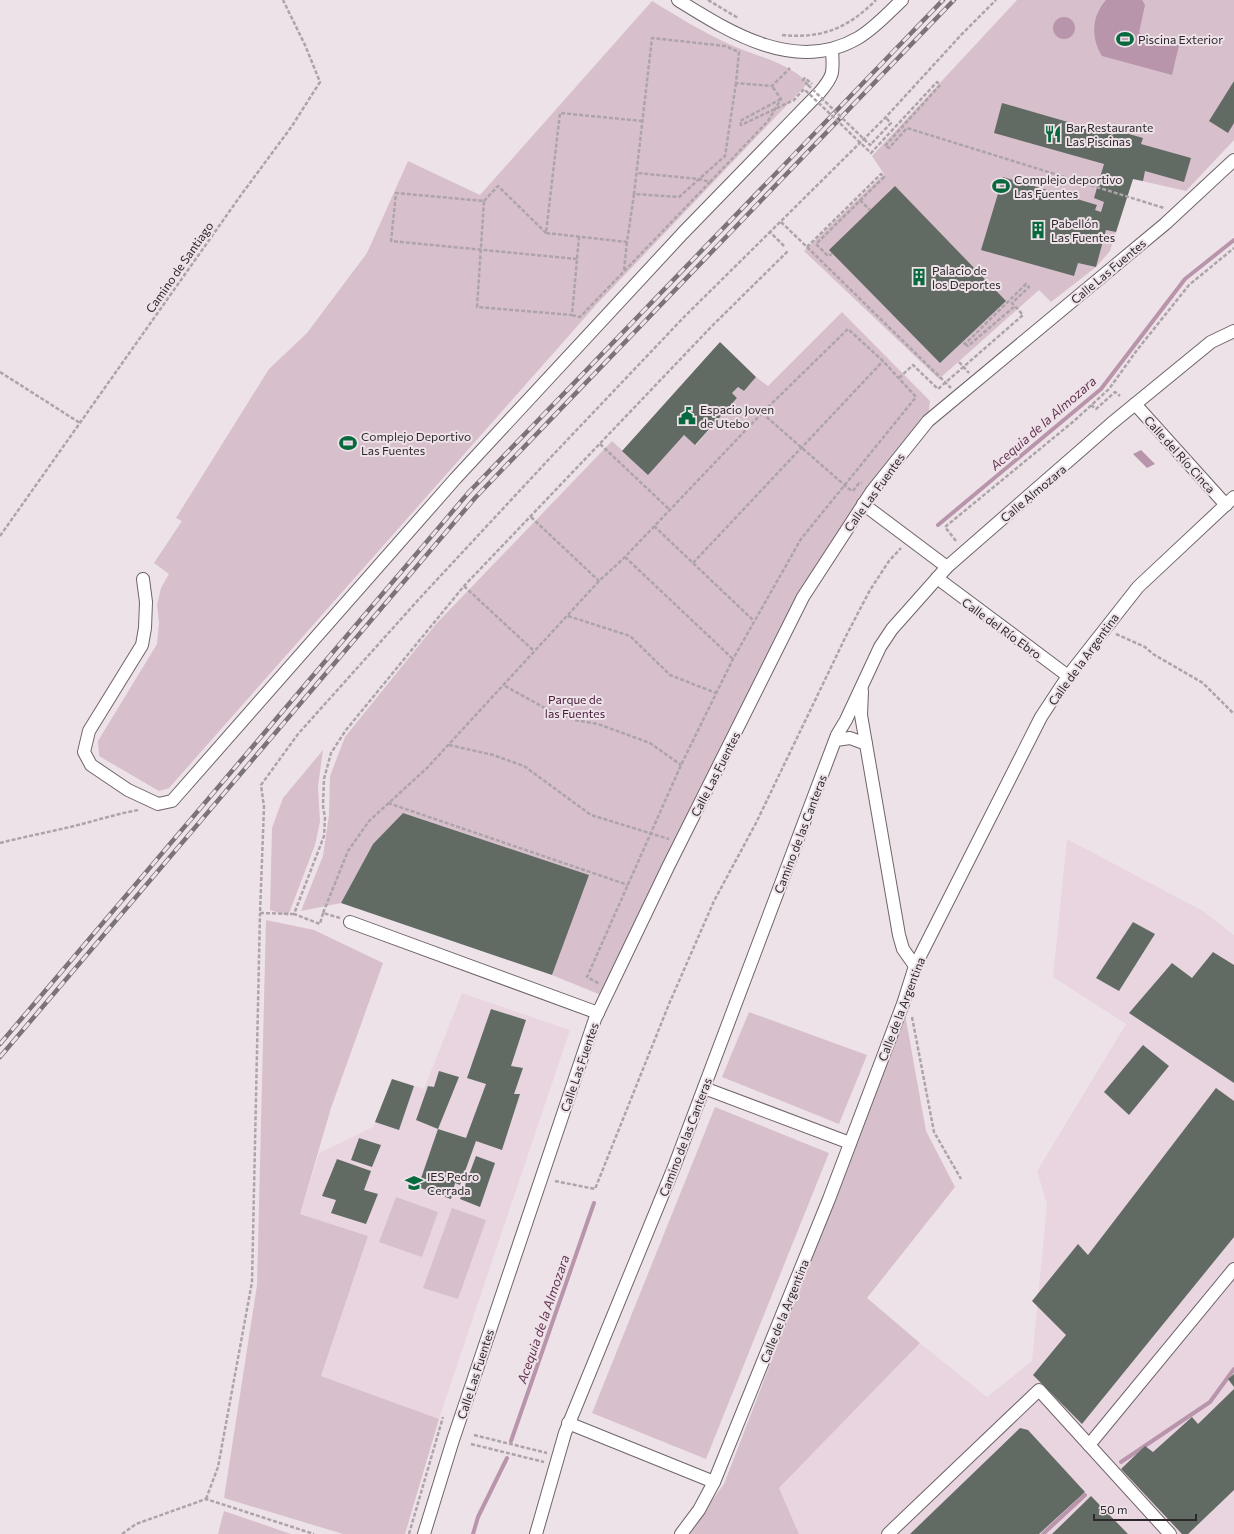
<svg xmlns="http://www.w3.org/2000/svg" width="1234" height="1534" viewBox="0 0 1234 1534" font-family="Commissioner,sans-serif">
<rect width="100%" height="100%" fill="#eee2e9"/>
<g fill="#e8d5e0">
<polygon points="1067,839 1203,911 1234,935 1234,1534 799,1534 779,1488 920,1343 987,1397 1032,1361 1047,1204 1037,1171 1126,1024 1053,977"/>
<polygon points="462,993 570,1030 439,1419 321,1376 368,1236 300,1214 319,1153 373,1127 392,1079 424,1089"/>
</g>
<g fill="#d7bfcc">
<polygon points="1017,0 1234,0 1234,140 1186,191 1133,179 1110,251 1096,267 1051,302 1039,290 939,379 804,251 884,174 872,156"/>
<path d="M652,1C677,16 702,32 729,44C757,57 786,61 808,83L596,305L169,788L159,791L99,756L98,741L157,644L159,622L157,605L161,588L169,574L154,563L182,521L176,518L269,369L307,333L367,253L408,161L480,195Z"/>
<polygon points="842,312 930,401 928,421 872,491 766,672 606,997 552,975 588,875 403,813 373,844 341,903 301,911 323,856 329,815 330,776 345,737 436,624 612,441 648,474 684,435 696,445 737,398 732,393 738,387 744,391 756,377 768,386"/>
<polygon points="323,750 318,786 320,822 315,845 288,916 270,910 272,828 283,798"/>
<polygon points="266,920 314,930 383,963 331,1108 300,1214 368,1236 321,1376 439,1419 405,1534 343,1534 224,1498 257,1285"/>
<polygon points="749,1012 867,1055 839,1124 722,1077"/>
<polygon points="905,1014 926,1131 955,1187 867,1298 920,1343 779,1488 799,1534 687,1534 724,1484"/>
<polygon points="715,1107 829,1153 706,1459 592,1413"/>
<polygon points="396,1197 438,1212 422,1257 379,1242"/>
<polygon points="452,1208 486,1220 458,1299 423,1288"/>
<polygon points="224,1511 291,1534 218,1534"/>
</g>
<g fill="#b895aa">
<path d="M1106,0H1142L1145,5L1139,33L1179,45L1172,75L1102,56C1091,38 1091,17 1106,0Z"/>
<circle cx="1064" cy="28" r="11"/>
<polygon points="1141,450 1155,464 1147,468 1133,454"/>
</g>
<g fill="none" stroke-linecap="round" stroke-linejoin="round">
<g stroke="#b895aa" stroke-width="4">
<polyline points="938,525 1101,389 1185,279 1234,240"/>
<polyline points="511,1441 594,1203"/>
<polyline points="1121,1462 1210,1402 1234,1369"/>
<polyline points="473,1534 478,1517 507,1458"/>
<polyline points="1043,1534 1085,1495"/>
</g>
</g>
<g fill="#616b64">
<polygon points="1234,81 1234,123 1228,133 1209,121"/>
<polygon points="1002,103 1113,135 1115,130 1143,138 1141,144 1191,158 1184,182 1145,171 1143,181 1133,179 1116,232 1106,230 1096,267 1078,263 1074,276 981,250 1003,177 1097,205 1095,210 1101,212 1104,202 1094,198 1104,164 994,133"/>
<polygon points="895,186 1006,301 940,363 829,250"/>
<polygon points="720,342 756,377 744,391 738,387 732,393 737,398 695,445 684,435 648,475 622,451"/>
<polygon points="403,813 589,875 552,975 341,903 373,844"/>
<polygon points="1133,922 1155,934 1119,991 1096,978"/>
<polygon points="1213,952 1234,965 1234,1083 1129,1013 1172,963 1192,978"/>
<polygon points="491,1009 526,1020 511,1066 523,1068 514,1094 520,1094 502,1150 476,1141 460,1185 455,1183 451,1199 418,1187 438,1129 466,1138 486,1084 467,1078"/>
<polygon points="1143,1045 1169,1066 1129,1115 1104,1092"/>
<polygon points="439,1071 459,1077 438,1129 416,1120 428,1086 434,1087"/>
<polygon points="392,1079 414,1086 399,1130 375,1122"/>
<polygon points="1216,1088 1234,1101 1234,1237 1082,1424 1033,1375 1066,1335 1032,1301 1078,1244 1088,1255"/>
<polygon points="359,1138 381,1145 372,1167 351,1160"/>
<polygon points="476,1156 495,1163 480,1207 460,1199"/>
<polygon points="337,1159 371,1171 364,1190 378,1194 366,1224 331,1213 336,1200 322,1196"/>
<polygon points="1234,1374 1234,1387 1228,1379"/>
<polygon points="1234,1389 1234,1490 1188,1534 1182,1534 1121,1469 1145,1446 1153,1452 1192,1417 1198,1424"/>
<polygon points="1020,1428 1028,1430 1085,1492 1039,1534 910,1534"/>
<polygon points="1091,1496 1128,1534 1052,1534"/>
</g>
<g fill="none" stroke-linecap="round" stroke-linejoin="round">
<g stroke="#6e646a" stroke-width="14">
<g id="minor">
<path d="M678,0C731,33 796,74 858,38C875,28 888,13 902,0"/>
<polyline points="1135,404 1226,505"/>
<polyline points="863,504 947,567"/>
<polyline points="937,578 1068,676"/>
<path d="M143,579L146,602L145,628L142,645L89,731L84,752L91,765L128,790L158,804L172,801L455,479L683,233L820,92C835,74 833,72 832,49"/>
<polyline points="862,691 861,715 899,935 903,949 915,966"/>
<polyline points="836,740 850,738 866,744"/>
<polyline points="350,922 598,1013"/>
<polyline points="704,1088 850,1143"/>
<polyline points="568,1423 714,1482"/>
<polyline points="1089,1445 1234,1269"/>
<polyline points="424,1534 453,1440 595,1019 668,867 803,597 872,491 928,421 1165,224 1234,160"/>
<polyline points="536,1534 565,1433 674,1167 837,735 846,720 880,647 892,629 947,567 1112,423 1211,342 1234,331"/>
<polyline points="681,1534 699,1510 714,1482 829,1199 903,1004 915,966 1041,717 1068,676 1138,587 1234,497"/>
<polyline points="888,1534 1039,1390 1170,1534"/>
</g>
</g>
<g stroke="#ada4a9" stroke-width="2.5" stroke-dasharray="4 2" stroke-linecap="butt">
<polyline points="708,0 738,18"/>
<path d="M782,35C822,39 848,28 876,0"/>
<polyline points="736,83 725,156 679,197 634,194 652,38 725,46 739,52 736,83 772,86 790,68"/>
<polyline points="808,85 803,80 805,78 812,84"/>
<polyline points="940,85 885,146 889,148 907,128 1164,208"/>
<polyline points="872,143 891,123 886,118"/>
<polyline points="710,182 768,121 781,99 772,86"/>
<polyline points="634,194 627,242 546,233 560,113 642,121"/>
<polyline points="860,200 870,210"/>
<polyline points="484,201 498,186 546,233"/>
<polyline points="781,222 807,247 881,174 884,177 816,244 828,256 832,254"/>
<polyline points="784,246 770,232 885,118 962,34 996,0"/>
<polyline points="807,247 951,388"/>
<polyline points="577,259 391,241 396,193 484,201 477,307 572,315 579,237"/>
<polyline points="624,270 627,242"/>
<polyline points="572,315 580,317 710,182 699,179 637,173"/>
<polyline points="965,344 968,346 1015,306"/>
<polyline points="959,362 969,373"/>
<polyline points="0,372 80,423"/>
<polyline points="899,378 913,365 938,389 1023,315 1012,303 1029,287 1026,284 965,344 963,342"/>
<polyline points="1091,405 1096,409 1115,392 1120,396"/>
<polyline points="762,413 849,489 853,491 859,483 862,483"/>
<polyline points="600,444 670,510"/>
<polyline points="531,517 599,581"/>
<polyline points="654,526 754,621"/>
<polyline points="0,536 241,195 292,126 320,82 305,45 283,0"/>
<polyline points="956,541 945,527 1074,421 1109,389 1137,350 1189,285 1234,248"/>
<polyline points="625,557 733,659"/>
<polyline points="693,563 883,361"/>
<polyline points="464,586 534,651"/>
<polyline points="568,616 630,636 670,675 716,693"/>
<polyline points="1116,634 1145,647 1153,654 1203,683 1234,714"/>
<polyline points="505,686 543,707 575,720 598,724 650,743 681,765"/>
<polyline points="449,745 493,755 524,766 591,815 669,839"/>
<polyline points="388,803 628,885"/>
<path d="M0,843C27,836 55,831 82,824C101,819 120,813 139,810"/>
<polyline points="323,913 320,924 294,914 324,836 325,818 323,806 324,779 331,753 346,730 464,586 712,326 788,251"/>
<polyline points="294,914 260,913 264,807 261,785 298,734 419,599 551,457 685,316 770,232"/>
<polyline points="340,918 323,913 348,851 369,821 427,768 599,581 625,557 762,413 848,329 883,361 916,397 801,539 733,659 681,765 587,977 600,984"/>
<polyline points="912,1017 934,1132 961,1179"/>
<polyline points="555,1181 595,1189 669,1004 714,901 756,823 846,636 870,590 889,561 901,548"/>
<polyline points="474,1435 547,1453"/>
<polyline points="471,1444 544,1462"/>
<polyline points="206,1499 218,1467 252,1282 260,913"/>
<polyline points="122,1534 136,1524 206,1499 314,1534"/>
<polyline points="409,1534 443,1417"/>
</g>
<use href="#minor" stroke="#fff" stroke-width="12"/>
<g stroke="#7a7377" stroke-width="4.5">
<g id="rail">
<polyline points="0,1044 469,492 943,0"/>
<polyline points="0,1057 475,498 954,0"/>
</g>
</g>
<use href="#rail" stroke="#eee2e9" stroke-width="3" stroke-dasharray="9" stroke-linecap="butt"/>
<g stroke="#ada4a9" stroke-width="2.5" stroke-dasharray="4 2" stroke-linecap="butt">
<polyline points="808,85 870,145 872,143"/>
<polyline points="781,99 740,121 741,125 794,100 804,89 871,153 937,82 940,85"/>
</g>
</g>
<defs>
<g id="stadium-bare" transform="scale(1.38)"><path d="M0-5a6.5 5 0 1 0 0 10a6.5 5 0 1 0 0-10ZM-3.5-1.8h7v3.6h-7Z" fill="#07693d" stroke="#eee2e9" stroke-width="2.5" paint-order="stroke"/></g>
<g id="restaurant-bare" transform="scale(1.38)"><path d="M-5-6h1v4h1v-4h1v4h1v-4h1v5L-1.5 .5V6h-2V.5L-5-1ZM5-6V6H3V1.5H1.5Q1.5-4 5-6Z" fill="#07693d" stroke="#eee2e9" stroke-width="2.5" paint-order="stroke"/></g>
<g id="building-bare" transform="scale(1.38)"><path d="M-4-6H4V6H1V3H-1V6H-4ZM-2.5-4.3h1.7v1.8h-1.7ZM.8-4.3h1.7v1.8H.8ZM-2.5-1h1.7V.8h-1.7ZM.8-1h1.7V.8H.8Z" fill="#07693d" stroke="#eee2e9" stroke-width="2.5" paint-order="stroke"/></g>
<g id="civic-bare" transform="scale(1.38)"><path d="M-.6-6.5H3V-4.5H.6V-3L4-1V1h2V6H-6V1h2V-1L-.6-3ZM-1.2 2.5V6h2.4V2.5Z" fill="#07693d" stroke="#eee2e9" stroke-width="2.5" paint-order="stroke"/></g>
<g id="school-bare" transform="scale(1.38)"><path d="M0-5L7-2L0 1L-7-2ZM-4 1L0 2.5L4 1V4Q0 6-4 4Z" fill="#07693d" stroke="#eee2e9" stroke-width="2.5" paint-order="stroke"/></g>
</defs>
<g fill-rule="evenodd">
<use href="#stadium-bare" x="1125" y="39"/>
<use href="#restaurant-bare" x="1053" y="134"/>
<use href="#stadium-bare" x="1001" y="186"/>
<use href="#building-bare" x="1038" y="230"/>
<use href="#building-bare" x="919" y="277"/>
<use href="#civic-bare" x="687" y="416"/>
<use href="#stadium-bare" x="348" y="443"/>
<use href="#school-bare" x="414" y="1183"/>
</g>
<g text-anchor="middle" dominant-baseline="central" stroke-width="4" stroke-linejoin="round" paint-order="stroke">
<g font-size="12" fill="#2d292b" stroke="#eee2e9" text-anchor="start">
<text x="1138" y="39">Piscina Exterior</text>
<text x="1066" y="127">Bar Restaurante<tspan x="1066" dy="14">Las Piscinas</tspan></text>
<text x="1014" y="179">Complejo deportivo<tspan x="1014" dy="14">Las Fuentes</tspan></text>
<text x="1051" y="223">Pabellón<tspan x="1051" dy="14">Las Fuentes</tspan></text>
<text x="932" y="270">Palacio de<tspan x="932" dy="14">los Deportes</tspan></text>
<text x="700" y="409">Espacio Joven<tspan x="700" dy="14">de Utebo</tspan></text>
<text x="361" y="436">Complejo Deportivo<tspan x="361" dy="14">Las Fuentes</tspan></text>
<text x="427" y="1176">IES Pedro<tspan x="427" dy="14">Cerrada</tspan></text>
</g>
<g font-size="12" fill="#2d292b" stroke="#eee2e9">
<text transform="translate(179 267) rotate(-55)">Camino de Santiago</text>
<text transform="translate(1108 271) rotate(-40)">Calle Las Fuentes</text>
<text transform="translate(1180 454) rotate(48)">Calle del Río Cinca</text>
<text transform="translate(874 492) rotate(-54)">Calle Las Fuentes</text>
<text transform="translate(1033 493) rotate(-40)">Calle Almozara</text>
<text transform="translate(1002 628) rotate(36)">Calle del Río Ebro</text>
<text transform="translate(1083 659) rotate(-54)">Calle de la Argentina</text>
<text transform="translate(715 774) rotate(-63)">Calle Las Fuentes</text>
<text transform="translate(800 834) rotate(-69)">Camino de las Canteras</text>
<text transform="translate(901 1009) rotate(-69)">Calle de la Argentina</text>
<text transform="translate(579 1067) rotate(-71)">Calle Las Fuentes</text>
<text transform="translate(685 1137) rotate(-69)">Camino de las Canteras</text>
<text transform="translate(784 1311) rotate(-68)">Calle de la Argentina</text>
<text transform="translate(475 1374) rotate(-72)">Calle Las Fuentes</text>
</g>
<g font-size="12" fill="#461937" stroke="#eee2e9">
<text x="575" y="699">Parque de<tspan x="575" dy="14">las Fuentes</tspan></text>
</g>
<g font-size="13" font-style="italic" fill="#643453" stroke="#eee2e9">
<text transform="translate(1043 423) rotate(-41)">Acequia de la Almozara</text>
<text transform="translate(543 1319) rotate(-71)">Acequia de la Almozara</text>
</g>
</g>
<path d="M1094 1514v6h102v-6" fill="none" stroke="#2d292b" stroke-width="2"/>
<text x="1100" y="1514" font-size="12" fill="#2d292b" stroke="#eee2e9" stroke-width="3" paint-order="stroke">50 m</text>
</svg>
